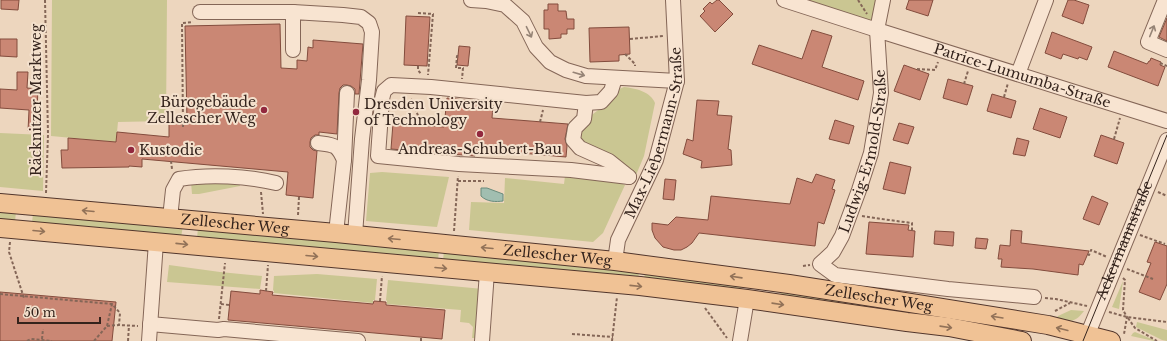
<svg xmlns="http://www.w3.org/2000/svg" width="1167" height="341" viewBox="0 0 1167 341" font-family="'Libre Baskerville',serif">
<rect width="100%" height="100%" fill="#edd6be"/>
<g fill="#cac692">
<polygon points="52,0 167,0 166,121 118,122 116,142 51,136"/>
<polygon points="804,0 877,0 873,22"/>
<path d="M624,87C635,88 651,92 655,103L644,156L636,175L610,153L583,146L577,132L584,121L606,104L617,90Z"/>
<polygon points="0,133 44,135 43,191 0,187"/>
<polygon points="382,172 449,177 437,227 366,221 370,173"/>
<polygon points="565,176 615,181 625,185 603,233 593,242 469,230 471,202 504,203 505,178 564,184"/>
<polygon points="238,180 240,186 199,194 192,194 191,182"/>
<polygon points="0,210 16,211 15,222 0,221"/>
<polygon points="33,213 183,226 181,237 32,223"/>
<polygon points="198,227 439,250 438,261 197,239"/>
<polygon points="444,250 639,272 638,280 443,261"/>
<polygon points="169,265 220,272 262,276 260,289 167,282"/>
<polygon points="645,272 745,284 738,291 644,280"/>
<polygon points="317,274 377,279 375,300 373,300 373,303 274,293 274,291 273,290 274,276"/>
<polygon points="388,280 483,289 478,338 472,338 473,327 469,323 460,322 461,310 387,304 387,301 386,300"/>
<polygon points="1123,281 1119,309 1112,307"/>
<polygon points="781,290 874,303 872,310 780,297"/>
<path d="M1071,310L1084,311C1075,323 1070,322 1056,319L1058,316Z"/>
<polygon points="1137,322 1167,330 1167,341 1162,340 1136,327"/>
<polygon points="1135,332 1154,340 1154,341 1131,336 1133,333"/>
</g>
<path fill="#a1beb0" stroke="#698b7c" d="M481,188H487L503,194V201C496,202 487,202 481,196Z"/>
<g fill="#ca8774" stroke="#834c3d">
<polygon points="1,0 19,0 18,10 1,9"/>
<polygon points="717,0 719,0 733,14 715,32 700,16 705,11 703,9 710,2 712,4"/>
<polygon points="909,0 933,0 928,16 906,9"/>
<polygon points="1068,0 1074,0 1089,5 1083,24 1062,16"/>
<polygon points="548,4 558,4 558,11 566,11 567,19 574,19 574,29 567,29 567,34 561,34 561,38 549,39 549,29 544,29 544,10 548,10"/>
<polygon points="406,16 430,17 427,66 404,65"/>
<polygon points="1167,18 1167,41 1159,37"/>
<polygon points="280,24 281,68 297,69 297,60 307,61 308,47 313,48 313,40 363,44 359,94 355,94 355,89 351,86 347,85 343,85 340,88 339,93 337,134 319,132 319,135 315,135 311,138 310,142 310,147 313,150 317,151 313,198 286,195 288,172 142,159 142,167 129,166 129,167 62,168 61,150 68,150 68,138 116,142 117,132 169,137 169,122 187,121 185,26"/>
<polygon points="629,27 630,54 619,55 619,61 590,62 589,28"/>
<polygon points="812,30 832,36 822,67 864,81 858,100 752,64 759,45 802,59"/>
<polygon points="1052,32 1092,47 1087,60 1079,57 1078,59 1063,54 1061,59 1045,53"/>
<polygon points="0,39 17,39 17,57 0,56"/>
<polygon points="459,46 470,47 468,66 457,65"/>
<polygon points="1114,51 1147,64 1149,61 1150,61 1151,58 1161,62 1160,65 1165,67 1158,86 1108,67"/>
<polygon points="904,65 929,74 920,100 894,91"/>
<polygon points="17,72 28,72 27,88 38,89 36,132 28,131 29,110 0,108 0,89 17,90"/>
<polygon points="948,79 973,86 967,105 943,98"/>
<polygon points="992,94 1016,101 1011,118 987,111"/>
<polygon points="447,98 474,101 474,103 493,105 492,118 568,124 565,139 567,146 566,157 476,149 475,156 391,149 393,123 444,127"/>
<polygon points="697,100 719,101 717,115 732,116 728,149 731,150 732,165 701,168 702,161 683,154 687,139 693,141"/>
<polygon points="1040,108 1067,117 1060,138 1033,129"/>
<polygon points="835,120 854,126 849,144 829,139"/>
<polygon points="899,123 914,127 908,144 893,140"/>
<polygon points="1101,135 1124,143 1117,164 1094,156"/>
<polygon points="1017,138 1029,141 1025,156 1013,154"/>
<polygon points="890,162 911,167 905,194 883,189"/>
<polygon points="816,174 835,180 832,189 835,190 824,224 818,222 815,246 699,233 692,243 687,247 681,250 674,250 663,247 655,238 652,230 652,223 668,225 676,217 708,220 711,196 790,204 797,178 812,183"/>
<polygon points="665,179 676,180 674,200 663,199"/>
<polygon points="1092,196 1108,203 1099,225 1083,219"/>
<polygon points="869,222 909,225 908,230 915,231 913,257 866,254"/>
<polygon points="1011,230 1022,231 1021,243 1089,251 1083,265 1079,264 1078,275 1033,269 1001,267 1002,259 998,259 1000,245 1010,246"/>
<polygon points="935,231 954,232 953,246 934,244"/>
<polygon points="976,238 988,239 986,249 975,248"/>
<polygon points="1155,242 1167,246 1167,284 1160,300 1139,292 1151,263 1147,262"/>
<polygon points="260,290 273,292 272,295 373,304 374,301 386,302 386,305 445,310 442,339 228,320 231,291 260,294"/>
<polygon points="0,292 116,302 112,341 0,341"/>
</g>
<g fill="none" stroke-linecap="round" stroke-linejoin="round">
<g stroke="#846657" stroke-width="16">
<g id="minor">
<polyline points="471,0 486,1 505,5 523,21 536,47 550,62 566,70 586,76 677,81"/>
<polyline points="784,0 877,30 883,0"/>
<polyline points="1165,0 1148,42 1167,50"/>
<polyline points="200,12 293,12"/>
<polyline points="293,50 293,12 343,15 361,17 369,23 372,32 369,80 362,139 355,235"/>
<polyline points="1018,74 1046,0"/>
<polyline points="615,78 611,91 601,102 586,103 431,87 391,85 384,91 382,99 378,156 459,164 571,170 629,177"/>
<polyline points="586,103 584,119 575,128 573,140 580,148 609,161 629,177"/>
<path d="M318,143C334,145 337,144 344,160L336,233"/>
<polyline points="344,160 347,93"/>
<path d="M170,218L173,190L179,179C209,174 247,176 276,183"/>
<path id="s1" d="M615,261L618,240L656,160L677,81L673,0"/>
<path id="s2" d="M1034,297L948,289L835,275L820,264L833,252L842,236L859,190L871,153L881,93L877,30L1167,121"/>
<polyline points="150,324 218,330 224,329 358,341"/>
<polyline points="149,341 156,242"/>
<polyline points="482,341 487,272"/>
<polyline points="740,341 747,299"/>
<polyline points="1085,341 1167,140"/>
</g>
</g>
<g stroke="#52362c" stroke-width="20">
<g id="major">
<path id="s3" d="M0,203L336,233L615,261L789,284L917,304L1048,325L1111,341"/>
<polyline points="0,228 640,286 747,299 907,322 949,327 1022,341"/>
</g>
</g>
<g stroke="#846657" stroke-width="2" stroke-dasharray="3 2" stroke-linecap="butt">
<polyline points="45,0 48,134 46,193"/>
<polyline points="858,0 867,14"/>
<polyline points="418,13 433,14 428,75"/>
<polyline points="630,39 664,36"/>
<polyline points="625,54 635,64 635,66"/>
<polyline points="458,56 457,56 456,68 463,68 462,79"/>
<polyline points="1160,63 1167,66"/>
<polyline points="418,66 418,70 421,74"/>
<polyline points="917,69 935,70 938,62"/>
<polyline points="964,84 968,71"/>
<polyline points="1004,97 1008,83"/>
<polyline points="411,99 420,120 418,125"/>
<polyline points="540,122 543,110"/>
<polyline points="183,127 182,23 193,22"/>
<polyline points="1114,139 1120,118"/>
<polyline points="171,161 172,169"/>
<polyline points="458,181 484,181"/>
<polyline points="261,192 263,214"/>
<polyline points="1158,192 1167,196"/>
<polyline points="298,215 299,197"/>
<polyline points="862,216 889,220 912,223 912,231"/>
<polyline points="454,231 458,176"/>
<polyline points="1140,235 1165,244"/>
<polyline points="10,242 9,252 24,298"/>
<polyline points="1088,254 1089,255 1091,250 1107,257"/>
<polyline points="803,266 810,265"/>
<polyline points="1127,269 1153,279"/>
<polyline points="1123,278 1125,280 1123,310 1127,317 1124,334"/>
<polyline points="266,291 268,265"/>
<polyline points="0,294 112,304"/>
<polyline points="1045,298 1056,299 1087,306"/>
<polyline points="380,301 382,276"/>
<polyline points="221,304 229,305"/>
<polyline points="705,308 727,338"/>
<polyline points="1055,311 1070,303"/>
<polyline points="1109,312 1127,317 1167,322"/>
<polyline points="1128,318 1135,328 1157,341"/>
<polyline points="219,319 225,263"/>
<polyline points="107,326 119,325 138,326"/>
<polyline points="572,334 613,337"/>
<polyline points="42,339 43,329"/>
<polyline points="27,341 31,339 52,341"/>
<polyline points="94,341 107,326 112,304 120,313 119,325"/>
<polyline points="128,341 129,325"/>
<polyline points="421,341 421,337"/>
<polyline points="612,341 617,297"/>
</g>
<use href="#minor" stroke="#f8e4d1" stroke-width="14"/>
<use href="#major" stroke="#f0c295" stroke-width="18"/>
<path stroke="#34231c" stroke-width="1" id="s4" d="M1083,341L1167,135"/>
</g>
<defs><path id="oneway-shaft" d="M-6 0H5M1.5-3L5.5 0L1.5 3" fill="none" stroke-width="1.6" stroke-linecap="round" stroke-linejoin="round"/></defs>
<g stroke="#968476">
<use href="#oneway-shaft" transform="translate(1152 31) rotate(-68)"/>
<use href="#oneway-shaft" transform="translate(529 32) rotate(64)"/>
<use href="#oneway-shaft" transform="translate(579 74) rotate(16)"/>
</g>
<g stroke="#927258">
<use href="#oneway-shaft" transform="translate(88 211) rotate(-175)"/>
<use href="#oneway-shaft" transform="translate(39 231) rotate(5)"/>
<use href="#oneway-shaft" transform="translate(394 239) rotate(-175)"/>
<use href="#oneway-shaft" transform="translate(182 244) rotate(6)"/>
<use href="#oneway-shaft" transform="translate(487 248) rotate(-175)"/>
<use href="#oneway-shaft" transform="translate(312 256) rotate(5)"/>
<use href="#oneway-shaft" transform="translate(441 268) rotate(5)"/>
<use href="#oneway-shaft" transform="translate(736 277) rotate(-172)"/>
<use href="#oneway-shaft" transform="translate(636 286) rotate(6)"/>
<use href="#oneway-shaft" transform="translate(778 304) rotate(8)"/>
<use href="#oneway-shaft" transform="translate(997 317) rotate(-171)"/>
<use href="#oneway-shaft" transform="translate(946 327) rotate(8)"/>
<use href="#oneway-shaft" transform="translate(1062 329) rotate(-166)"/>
</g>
<g fill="#92283e" stroke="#f4e1cd" stroke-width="1.5">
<circle cx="264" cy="110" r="4"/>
<circle cx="356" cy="112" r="4"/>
<circle cx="480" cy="134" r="4"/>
<circle cx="131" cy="150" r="4"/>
</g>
<g text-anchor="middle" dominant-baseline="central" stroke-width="4" stroke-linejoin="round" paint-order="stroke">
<g font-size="14" fill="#34231c" stroke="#f4e1cd">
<text stroke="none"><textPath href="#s2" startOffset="619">Patrice-Lumumba-Straße</textPath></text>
<text transform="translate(36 100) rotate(-90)">Räcknitzer Marktweg</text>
<text stroke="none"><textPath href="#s1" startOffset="136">Max-Liebermann-Straße</textPath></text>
<text stroke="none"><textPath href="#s2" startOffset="343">Ludwig-Ermold-Straße</textPath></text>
<text stroke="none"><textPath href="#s3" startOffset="236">Zellescher Weg</textPath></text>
<text stroke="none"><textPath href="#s4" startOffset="109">Ackermannstraße</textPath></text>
<text stroke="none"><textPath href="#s3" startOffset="560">Zellescher Weg</textPath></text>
<text stroke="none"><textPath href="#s3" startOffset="884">Zellescher Weg</textPath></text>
</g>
<g font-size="14" fill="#34231c" stroke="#f4e1cd" text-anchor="start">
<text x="256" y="102" text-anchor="end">Bürogebäude<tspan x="256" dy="16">Zellescher Weg</tspan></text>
<text x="364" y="104">Dresden University<tspan x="364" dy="16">of Technology</tspan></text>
<text x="480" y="149" text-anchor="middle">Andreas-Schubert-Bau</text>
<text x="139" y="150">Kustodie</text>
</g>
</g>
<path d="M18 317v6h82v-6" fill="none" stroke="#34231c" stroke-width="2"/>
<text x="24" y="317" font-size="12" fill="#34231c" stroke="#f4e1cd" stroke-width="3" paint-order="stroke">50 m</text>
</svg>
